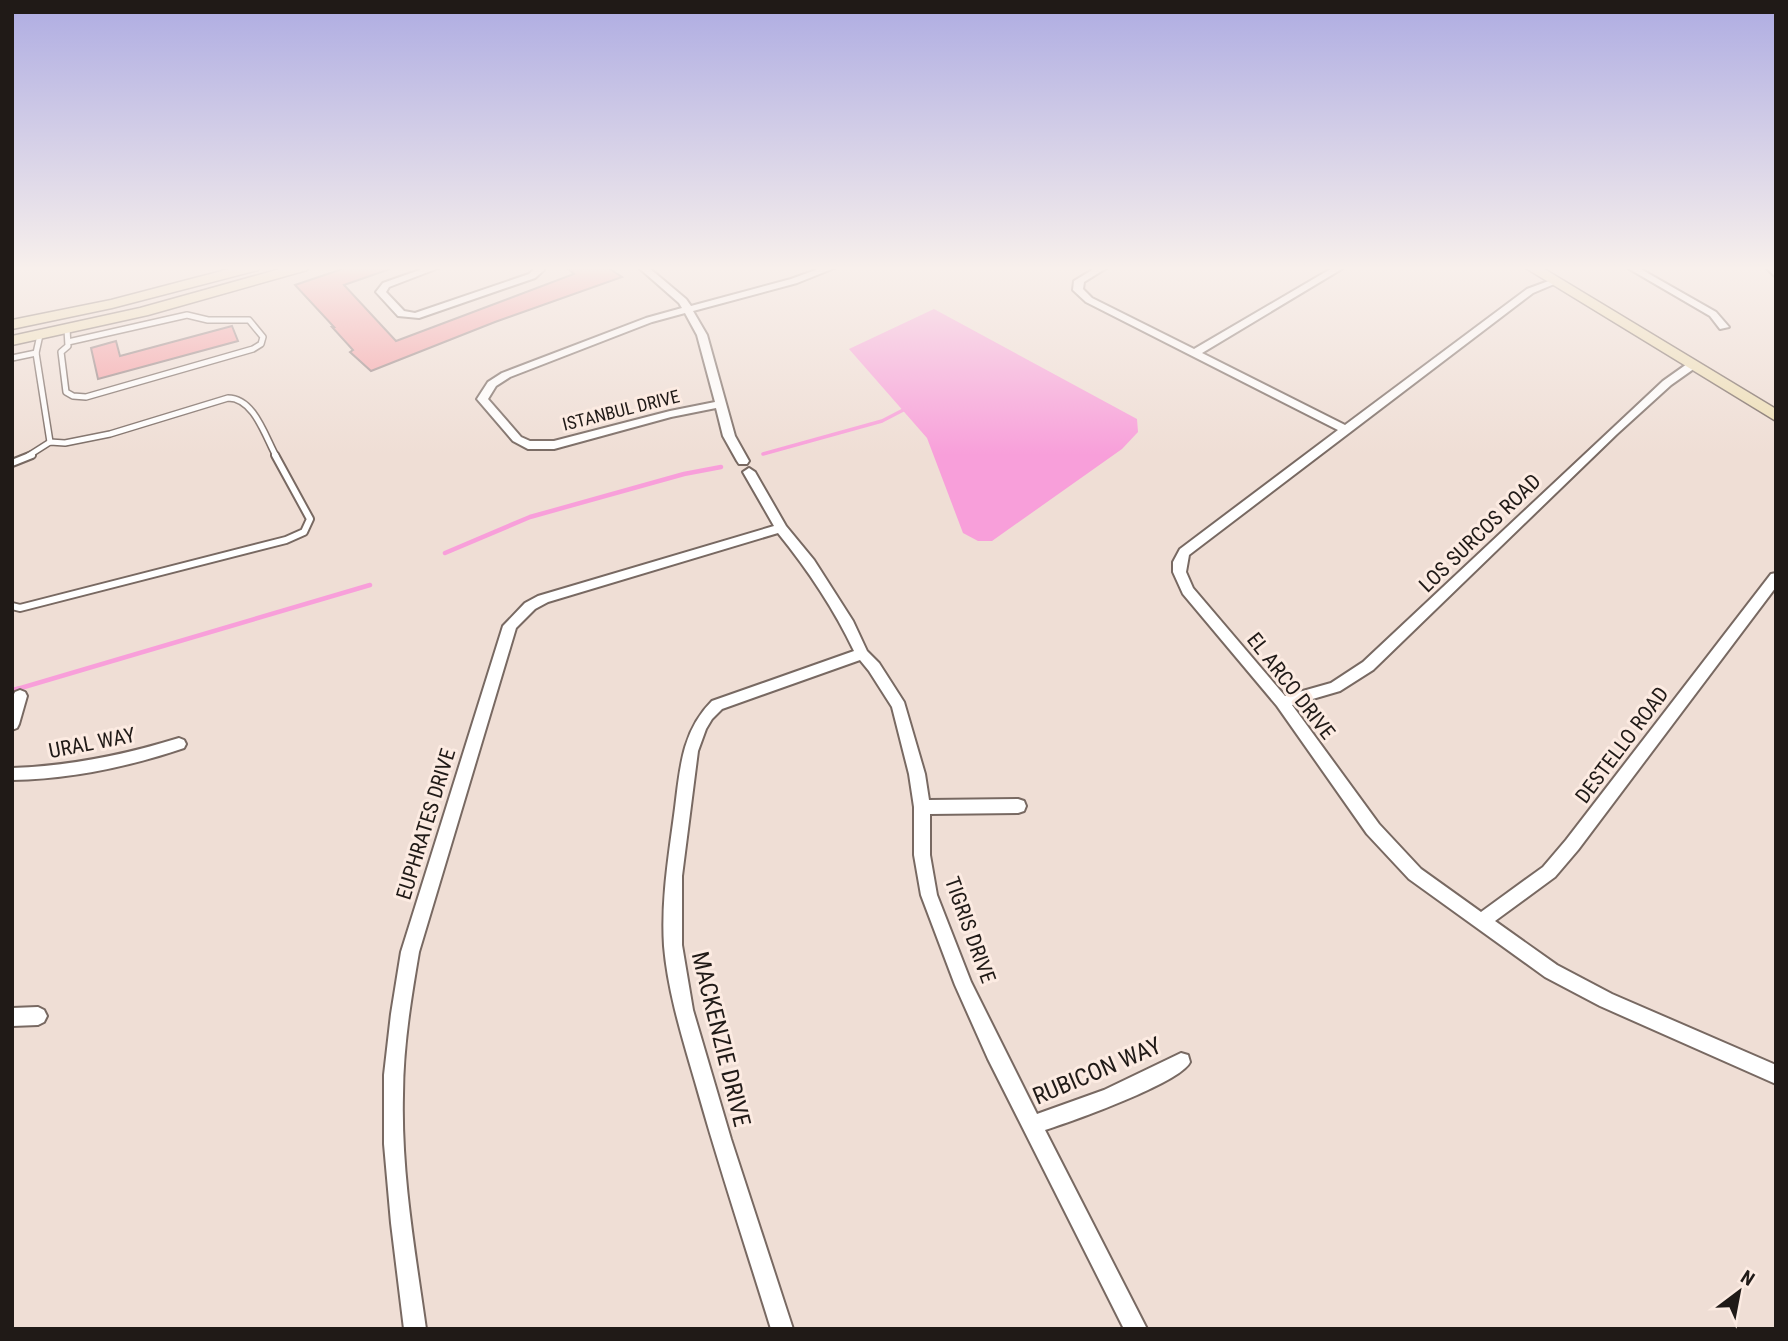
<svg xmlns="http://www.w3.org/2000/svg" width="1788" height="1341" viewBox="0 0 1788 1341" font-family="'Roboto Condensed',sans-serif">
<rect width="100%" height="100%" fill="#efded5"/>
<polygon fill="#f89fda" points="934,309 1137,419 1138,432 1122,449 992,541 978,541 963,533 927,438 849,349"/>
<g fill="none" stroke-linecap="round" stroke-linejoin="round">
<polyline stroke="#f89fda" stroke-width="3.5" points="763,454 882,421 909,407"/>
<g stroke="#f89fda" stroke-width="4.5">
<polyline points="445,553 530,517 684,474 721,467"/>
<polyline points="14,690 370,585"/>
</g>
<polyline stroke="#f89fda" stroke-width="6" points="12,691 20,689"/>
</g>
<g fill="#f5a0a6" stroke="#948283" stroke-width="2">
<polygon points="348,267 390,267 390,269 344,285 396,341 574,274 566,267 607,267 622,277 495,322 371,371 350,352 353,350 332,327 334,327 295,285"/>
<polygon points="232,326 238,341 98,379 91,348 116,341 120,356"/>
</g>
<g fill="none" stroke-linecap="round" stroke-linejoin="round">
<g stroke="#786962" stroke-width="8">
<g id="lane-far1">
<polyline points="67,329 68,346 61,352 66,392 73,396 86,397 253,349 261,344 263,337 249,320 208,320 187,315 68,342"/>
<polyline points="40,335 36,353 50,442"/>
<polyline points="12,358 36,353"/>
<path d="M28,456L50,442L65,443L110,434L228,398C254,398 265,436 276,456"/>
</g>
</g>
<g stroke="#786962" stroke-width="10">
<g id="lane">
<polyline points="12,463 32,455"/>
<polyline points="12,606 20,608 286,540 304,532 310,519 275,455"/>
</g>
</g>
<g stroke="#786962" stroke-width="4">
<g id="street">
<polygon points="428,267 441,267 389,287 386,292 404,311 415,313 529,274 534,269 533,267 543,267 544,270 535,278 419,318 398,316 376,292 383,283"/>
<path d="M638,267H648L686,299L691,306L791,279L824,267H837L797,283L693,311L707,335L735,436L749,461L747,464H739L737,461L723,436L716,408L671,417L554,449H528L513,441L477,399L488,382L502,373L646,318L682,308L679,303ZM685,313L697,335L715,402L670,411L554,441H530L521,437L488,399L496,386L510,377L652,322Z"/>
<polygon points="1097,267 1108,267 1084,282 1083,289 1092,298 1194,349 1334,267 1345,267 1202,353 1345,425 1527,289 1554,279 1559,282 1533,293 1189,555 1186,572 1193,588 1285,696 1331,683 1363,662 1663,381 1687,364 1695,364 1695,368 1671,385 1617,434 1373,670 1340,691 1292,705 1379,824 1421,869 1481,912 1543,867 1566,840 1771,574 1776,573 1776,587 1578,850 1555,877 1495,921 1557,965 1612,994 1776,1065 1776,1084 1600,1006 1545,977 1409,879 1367,834 1277,706 1183,594 1173,572 1173,562 1180,549 1338,430 1086,302 1073,290 1074,281"/>
<polygon points="1626,267 1637,267 1716,312 1729,327 1720,329 1710,316"/>
<polygon points="1765,267 1775,267 1776,277"/>
<path d="M749,468L755,472L786,526L814,560L853,621L867,651L879,663L904,702L925,774L929,800L1018,799L1024,801L1026,806L1024,811L1018,813L930,814V855L937,895L971,982L1037,1114L1104,1090L1181,1053L1188,1055L1190,1062C1182,1082 1071,1122 1045,1130L1147,1329H1124L988,1059L955,985L921,895L914,855V807L909,774L892,707L869,671L860,660L722,709L712,719L706,729L698,751L682,876V945L693,1010L731,1139L793,1329H771C746,1248 719,1167 696,1085C683,1040 668,993 664,946C661,899 669,854 675,808C680,768 682,731 712,701L854,651C834,609 808,570 778,533L548,602L535,609L516,628L419,952C411,999 403,1047 403,1095C401,1173 415,1251 426,1329H404L391,1223L384,1144V1075L391,1014L401,952L503,626L525,603L538,596L774,526L743,472Z"/>
<polygon points="20,690 25,692 27,696 19,724 17,728 12,730 12,698 15,692"/>
<path d="M179,738L184,740L186,744L184,748C128,767 71,779 12,780V768C70,766 124,755 179,738Z"/>
<polygon points="38,1007 44,1010 47,1016 44,1022 38,1025 12,1026 12,1008"/>
</g>
</g>
<g stroke="#786962" stroke-width="3">
<g id="secondary">
<polygon points="237,267 260,267 258,270 112,308 12,329 12,320 111,300"/>
<polygon points="287,267 309,267 307,270 148,315 12,345 12,336 140,308"/>
<polygon points="1524,267 1541,267 1776,409 1776,421"/>
</g>
</g>
<use href="#lane-far1" stroke="#fff" stroke-width="5"/>
<use href="#lane" stroke="#fff" stroke-width="6"/>
<use href="#street" fill="#fff" fill-rule="evenodd"/>
<use href="#secondary" fill="#eddeb5" fill-rule="evenodd"/>
</g>
<linearGradient id="sky" x2="0" y2="1"><stop stop-color="#aeace2"/><stop offset="0.59" stop-color="#f8f0ec"/><stop offset="1" stop-color="#f8f0ec" stop-opacity="0"/></linearGradient>
<rect width="1788" height="455" fill="url(#sky)"/>
<g text-anchor="middle" dominant-baseline="central" stroke-width="6" stroke-linejoin="round" paint-order="stroke">
<g font-size="18" fill="#201a17" stroke="#fcebe2">
<text transform="translate(621 410) rotate(-14)">ISTANBUL DRIVE</text>
</g>
<g font-size="21" fill="#201a17" stroke="#fcebe2">
<text transform="translate(1480 533) rotate(-44)">LOS SURCOS ROAD</text>
<text transform="translate(1291 686) rotate(52)">EL ARCO DRIVE</text>
<text transform="translate(92 743) rotate(-11)">URAL WAY</text>
<text transform="translate(1622 745) rotate(-53)">DESTELLO ROAD</text>
<text transform="translate(426 824) rotate(-73)">EUPHRATES DRIVE</text>
<text transform="translate(970 930) rotate(70)">TIGRIS DRIVE</text>
</g>
<g font-size="24" fill="#201a17" stroke="#fcebe2">
<text transform="translate(721 1039) rotate(76)">MACKENZIE DRIVE</text>
<text transform="translate(1097 1071) rotate(-23)">RUBICON WAY</text>
</g>
</g>
<rect width="1788" height="1341" fill="none" stroke="#201a17" stroke-width="28"/>
<g transform="translate(1739 1292) rotate(32)" stroke="#fcebe2" stroke-width="5" paint-order="stroke">
<path d="M0-5L12 26L0 18L-12 26Z" fill="#201a17"/>
<text y="-10" font-size="19" font-weight="bold" text-anchor="middle" fill="#201a17">N</text>
</g>
</svg>
